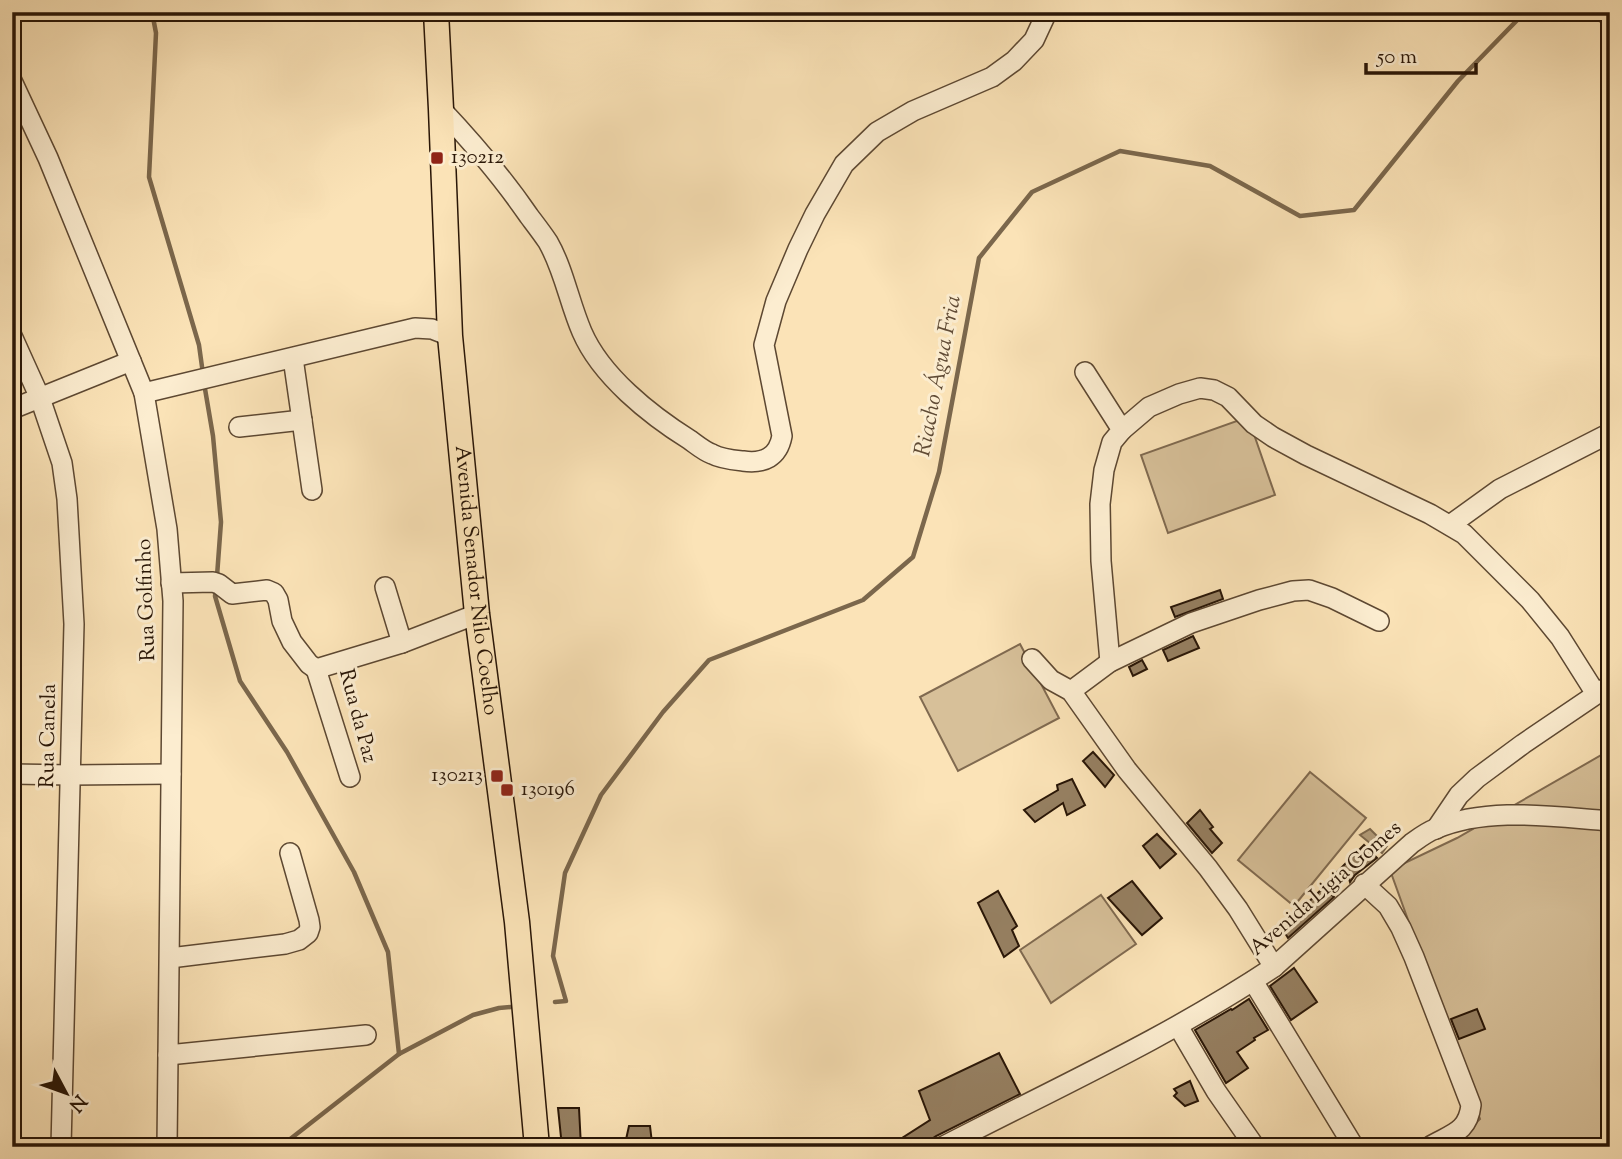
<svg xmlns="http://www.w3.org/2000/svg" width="1622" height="1159" viewBox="0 0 1622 1159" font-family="'Sorts Mill Goudy',serif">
<rect width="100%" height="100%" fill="#fbe3b7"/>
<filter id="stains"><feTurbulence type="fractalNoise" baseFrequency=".00286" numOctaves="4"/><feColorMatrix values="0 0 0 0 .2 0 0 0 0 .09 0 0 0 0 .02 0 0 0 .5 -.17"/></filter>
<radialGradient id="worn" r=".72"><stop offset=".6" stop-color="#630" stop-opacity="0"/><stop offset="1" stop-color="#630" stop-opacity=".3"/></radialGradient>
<g fill="#d7c099" stroke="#806a50" stroke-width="2">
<polygon points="1248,417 1275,495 1168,533 1141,455"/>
<polygon points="1020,644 1059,718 958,771 920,697"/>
<polygon points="1610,750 1610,1147 1451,1147 1480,1119 1390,870 1457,838"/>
<polygon points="1310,772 1366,818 1294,906 1238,860"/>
<polygon points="1101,895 1136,944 1051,1003 1020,950"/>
</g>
<polygon fill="#b39d7b" stroke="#7b674c" stroke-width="2" points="1370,829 1387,846 1382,853 1360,835"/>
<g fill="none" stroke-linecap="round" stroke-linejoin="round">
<g stroke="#7b674c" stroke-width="4.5">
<polyline points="152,12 156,33 149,177 199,345 203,374"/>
<polyline points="1583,12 1610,25"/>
<polyline points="204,383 213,436 221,522 217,576"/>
<polyline points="216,588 215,596 240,681 287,752 354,872 388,952 399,1054"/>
<polyline points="555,1002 566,1001 553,956 565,873 601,795 663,712 709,660 863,600 913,557 939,472 979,258 1032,192 1120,151 1210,166 1300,216 1354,210 1458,81 1525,12"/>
<polyline points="280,1147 399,1054 473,1015 499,1008 511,1007"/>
</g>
</g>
<g fill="#968062" stroke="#281506" stroke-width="2">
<polygon points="1220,590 1223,599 1175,617 1171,607"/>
<polygon points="1193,636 1199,648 1168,661 1163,650"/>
<polygon points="1142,660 1147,669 1133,676 1129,667"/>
<polygon points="1093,752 1114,775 1105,787 1083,761"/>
<polygon points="1072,779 1085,805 1067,815 1063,803 1035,822 1024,810 1058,790 1057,785"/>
<polygon points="1200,810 1213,827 1210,829 1222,843 1212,853 1187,823"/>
<polygon points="1157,834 1176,854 1160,868 1143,846"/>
<polygon points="1364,845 1377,858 1355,875 1350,882 1348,876 1335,874"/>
<polygon points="1132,881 1162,918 1142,935 1108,898"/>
<polygon points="1324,887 1334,897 1288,938 1282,928"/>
<polygon points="998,891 1017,926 1012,930 1019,946 1004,957 978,903"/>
<polygon points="1294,968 1317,1002 1291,1020 1270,986"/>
<polygon points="1249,999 1268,1030 1254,1038 1255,1040 1237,1052 1248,1068 1226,1083 1195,1030 1231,1009 1232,1010"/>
<polygon points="1477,1009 1485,1029 1459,1039 1451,1019"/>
<polygon points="999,1053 1020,1094 936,1136 920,1147 888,1147 930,1120 919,1091"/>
<polygon points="1190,1081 1198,1101 1185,1106 1174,1096 1177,1093 1174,1089"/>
<polygon points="558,1108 579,1108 581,1147 562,1147"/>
<polygon points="629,1126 650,1126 652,1143 625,1144"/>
</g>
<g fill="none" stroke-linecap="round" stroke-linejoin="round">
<g stroke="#5d4832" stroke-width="22">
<g id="minor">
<polyline points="12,81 48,158 144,393 167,529 173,601 167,1147"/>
<path d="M441,109C473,143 503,178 529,216C535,224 542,233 548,242C564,270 569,302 582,332C601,376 650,415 690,440C697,445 704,451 712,454C721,459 733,460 743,461C764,464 778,457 782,436L764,345L776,301L798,249L815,214L844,164L877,132L913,111L992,77L1014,61L1034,40L1047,12"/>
<polyline points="12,336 40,398 62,463 67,499 74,624 61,1147"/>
<polyline points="293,358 312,490"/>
<polyline points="1085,372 1122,430 1112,442 1104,470 1100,504 1101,561 1110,662"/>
<polyline points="144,393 415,328 432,329 450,336"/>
<polyline points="12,409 131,361"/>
<polyline points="239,427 302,420"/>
<polyline points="1122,430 1149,407 1179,394 1200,388 1214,390 1228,397 1254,424 1273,437 1306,455 1430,514 1464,534 1530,600 1560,637 1596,694"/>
<polyline points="1450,525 1500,489 1610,433"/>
<polyline points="171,583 213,582 219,584 232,594 267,590 274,593 278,600 282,621 292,642 309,664 316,669"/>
<polyline points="385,587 402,643"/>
<polyline points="1032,659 1051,680 1071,691 1127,770 1208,868 1238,909 1274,967"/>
<polyline points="1071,691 1110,662 1191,623 1259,600 1293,591 1309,590 1332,598 1379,621"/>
<polyline points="12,774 71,775 171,774"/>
<polyline points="350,777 316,669 402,643 477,614"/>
<polyline points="1436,829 1459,795 1477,778 1523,744 1610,685"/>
<path d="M1364,884L1388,906L1401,928L1414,957L1471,1105C1468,1133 1450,1134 1429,1147"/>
<polyline points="170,958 285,944 299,940 308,933 310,927 309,920 290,853"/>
<polyline points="1253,981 1354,1147"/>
<polyline points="1178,1026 1216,1091 1255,1147"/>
<polyline points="168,1055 366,1035"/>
<path d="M942,1147C1054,1089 1169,1037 1274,967L1412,843C1419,838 1427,832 1435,829C1488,806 1554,817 1610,821"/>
</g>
</g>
<g stroke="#281506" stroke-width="27">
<g id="major">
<path id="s1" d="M436,12L441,109L450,336L477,614L517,922L537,1147"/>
</g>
</g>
<use href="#minor" stroke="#fcedd0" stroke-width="19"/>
<use href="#major" stroke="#fbe3b7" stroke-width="24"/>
</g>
<g fill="#8f2418" stroke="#fcedd0" stroke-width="2.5">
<rect x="430" y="151" width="14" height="14" rx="3.5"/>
<rect x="490" y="769" width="14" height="14" rx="3.5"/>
<rect x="500" y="783" width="14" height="14" rx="3.5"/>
</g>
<g text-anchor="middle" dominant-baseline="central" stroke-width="6" stroke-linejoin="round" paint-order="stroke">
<g font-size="21" fill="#281506" stroke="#fcedd0" text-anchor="start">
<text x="451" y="158">130212</text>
<text x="483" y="776" text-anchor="end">130213</text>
<text x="521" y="790">130196</text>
</g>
<g font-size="21" fill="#281506" stroke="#fcedd0">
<text stroke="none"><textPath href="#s1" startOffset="570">Avenida Senador Nilo Coelho</textPath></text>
<text transform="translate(147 600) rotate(-92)">Rua Golfinho</text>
<text transform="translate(357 716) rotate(75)">Rua da Paz</text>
<text transform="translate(49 736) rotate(-89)">Rua Canela</text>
<text transform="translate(1326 889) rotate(-41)">Avenida Ligia Gomes</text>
</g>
<g font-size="23" font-style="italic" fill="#604b35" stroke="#fcedd0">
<text transform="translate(939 376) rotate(-79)">Riacho Água Fria</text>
</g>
</g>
<rect width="1622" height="1159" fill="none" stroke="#fbe3b7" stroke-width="42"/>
<rect x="14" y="14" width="1594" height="1131" fill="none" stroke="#281506" stroke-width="3.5"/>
<rect x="21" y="21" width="1580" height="1117" fill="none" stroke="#281506" stroke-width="2"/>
<g transform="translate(66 1093) rotate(131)" stroke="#fcedd0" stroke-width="5" paint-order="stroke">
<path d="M0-5L12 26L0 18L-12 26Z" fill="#281506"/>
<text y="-10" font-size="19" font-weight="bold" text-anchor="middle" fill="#281506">N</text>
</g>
<path d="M1366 63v10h110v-10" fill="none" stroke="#281506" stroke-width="3.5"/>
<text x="1377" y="63" font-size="21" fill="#281506" stroke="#fcedd0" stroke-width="5" paint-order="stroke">50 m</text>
<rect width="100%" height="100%" filter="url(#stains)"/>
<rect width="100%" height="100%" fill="url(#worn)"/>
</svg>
